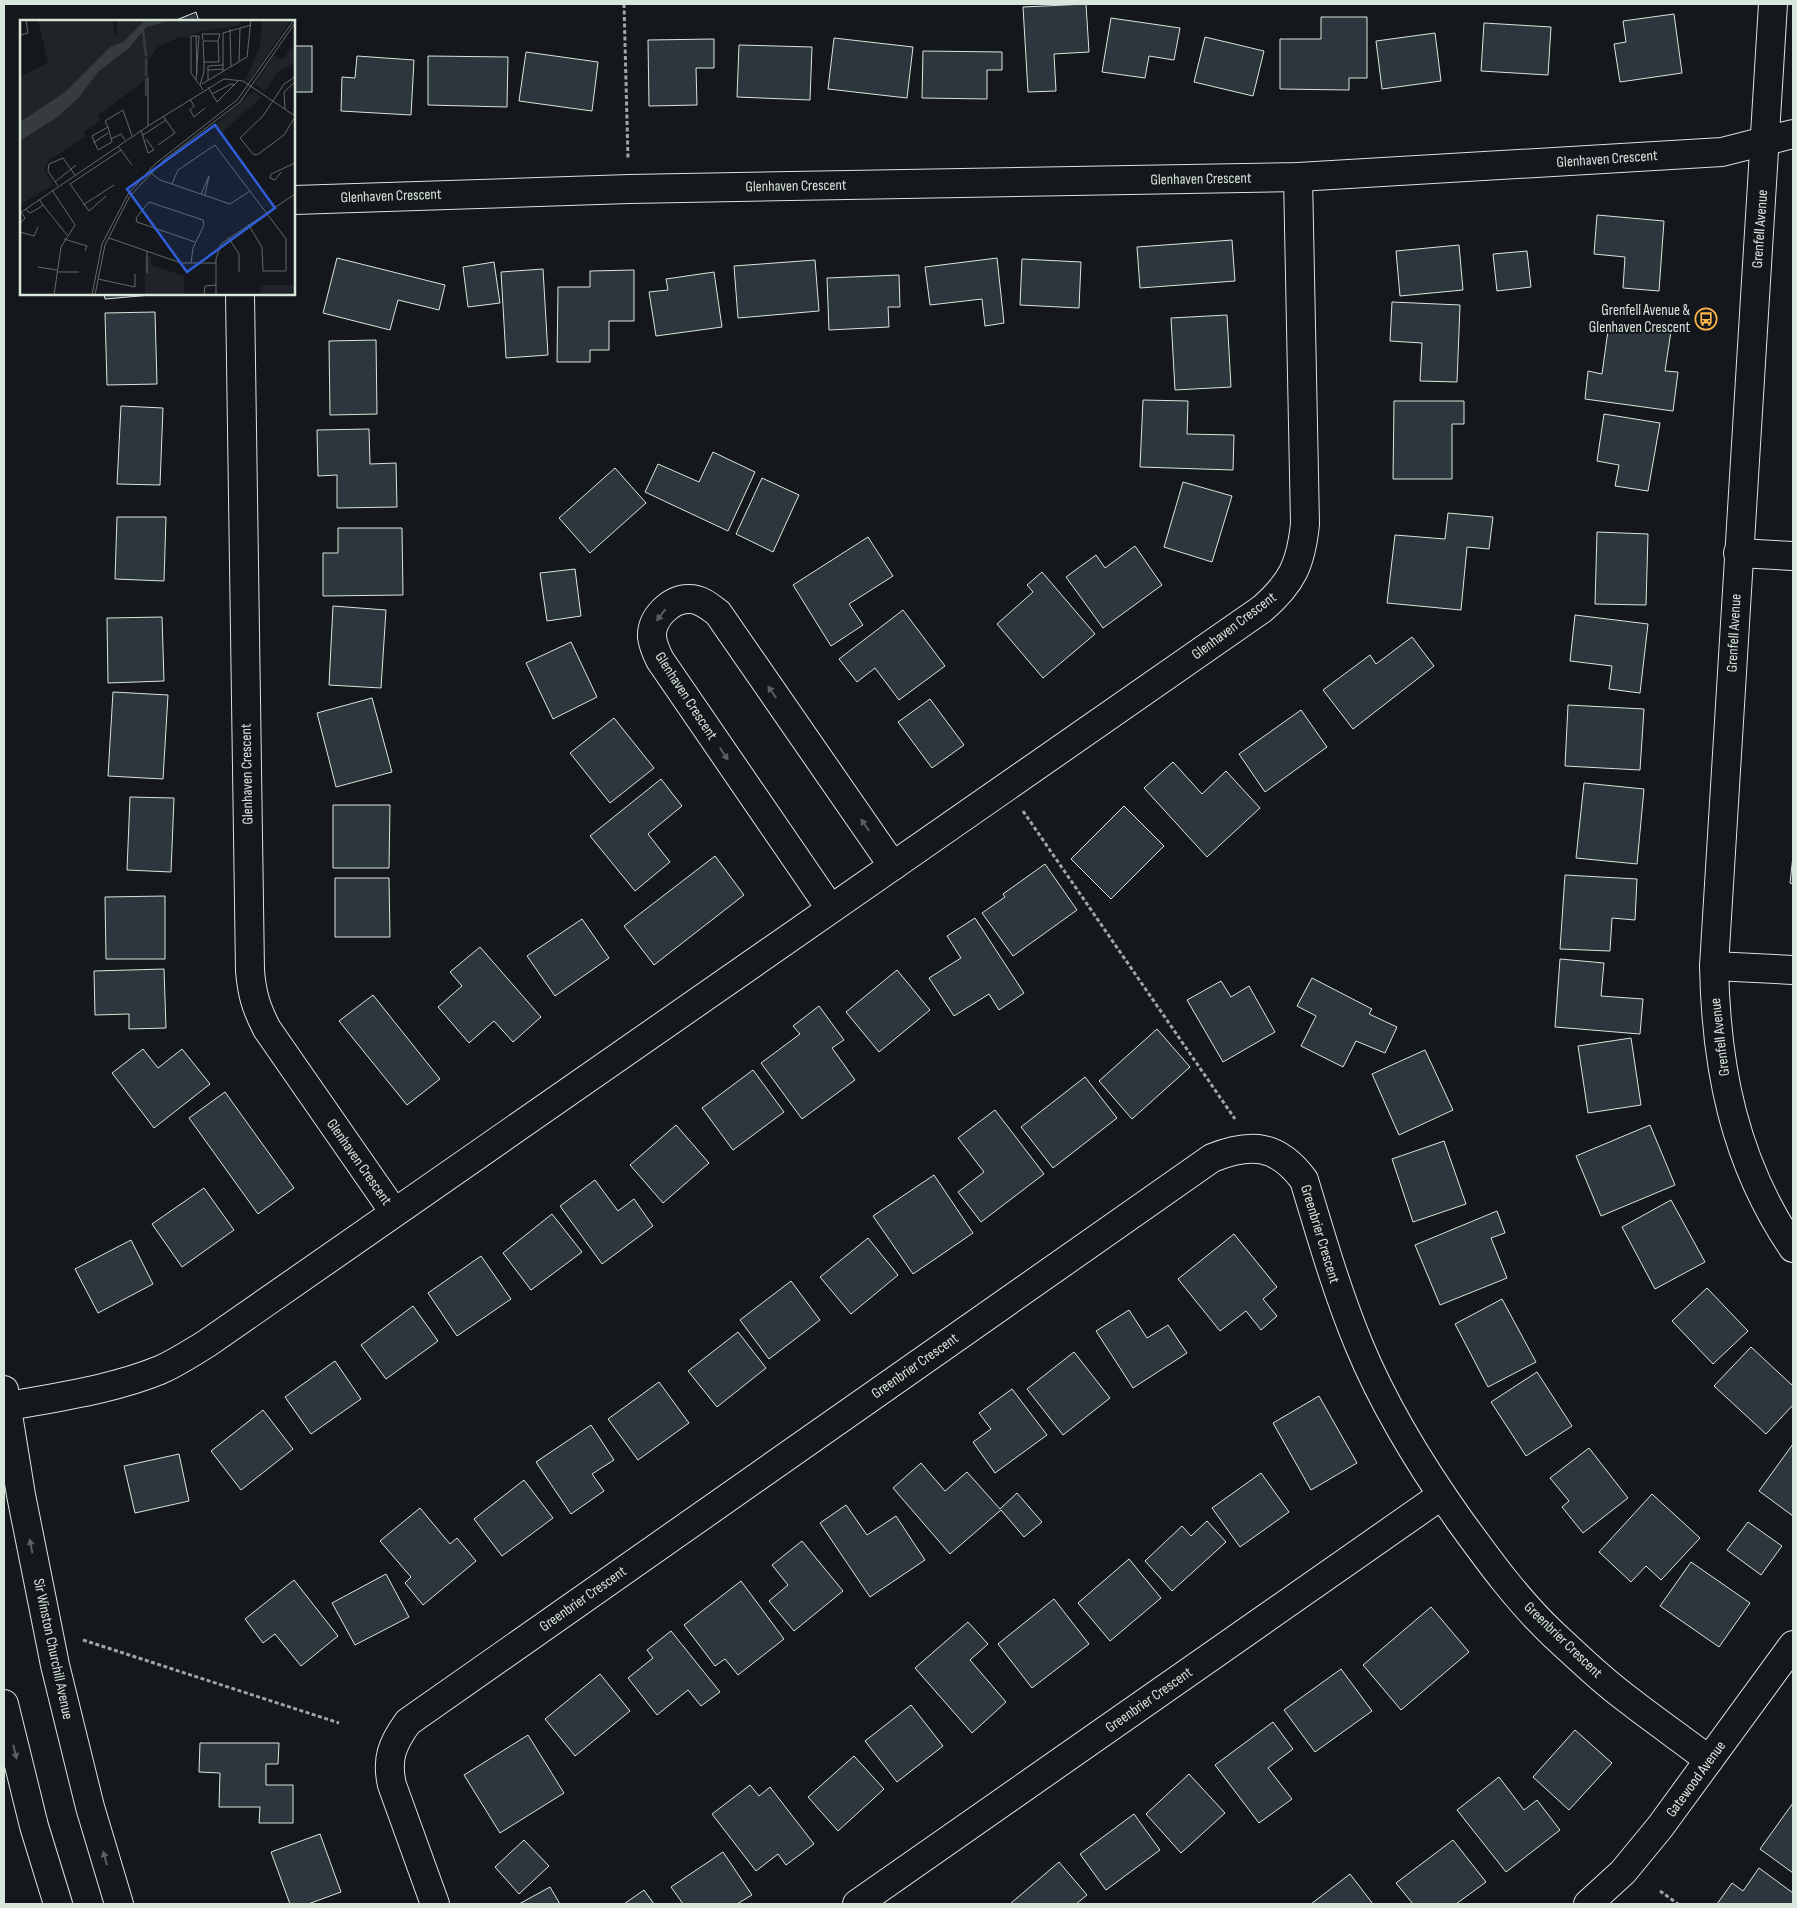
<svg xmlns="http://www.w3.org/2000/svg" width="1797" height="1908" viewBox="0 0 1797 1908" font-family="'Sofia Sans Condensed',sans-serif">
<rect width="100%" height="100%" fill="#14181c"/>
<g fill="#2c363c" stroke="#d8e6dc">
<polygon points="1086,4 1089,52 1054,54 1056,91 1028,92 1023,7"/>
<polygon points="196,12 199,21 174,21"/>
<polygon points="1674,14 1682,73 1620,82 1614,44 1626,42 1623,21"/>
<polygon points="1321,17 1367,17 1367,78 1349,78 1349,90 1280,89 1280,39 1321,39"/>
<polygon points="1111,18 1180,28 1174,60 1149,56 1145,78 1102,72"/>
<polygon points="1484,23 1551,27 1548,75 1481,71"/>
<polygon points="1435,33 1441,81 1382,89 1376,41"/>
<polygon points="1205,37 1264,51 1253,96 1194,82"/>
<polygon points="834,38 913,47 907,98 828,89"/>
<polygon points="714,39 714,68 696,68 697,105 649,106 648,40"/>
<polygon points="739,45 812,47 810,100 737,97"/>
<rect x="294" y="46" width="18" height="46"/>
<polygon points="923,51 1002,52 1002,70 987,70 987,99 922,98"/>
<polygon points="526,52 598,62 592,111 519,101"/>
<polygon points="357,56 414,60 411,115 341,111 342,77 355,78"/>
<polygon points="428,56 508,57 507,107 428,105"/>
<polygon points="1597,215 1664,221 1659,291 1623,288 1625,257 1594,254"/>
<polygon points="1232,240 1235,281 1140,288 1137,247"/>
<polygon points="1459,245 1463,290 1400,296 1396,251"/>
<polygon points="1527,251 1531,287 1497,291 1493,254"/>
<polygon points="337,258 445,285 439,310 398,300 390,330 323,313"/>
<polygon points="997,258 1004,323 985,326 982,299 930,305 925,267"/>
<polygon points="1022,259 1081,262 1079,308 1020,305"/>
<polygon points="815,260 819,311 738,318 734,266"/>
<polygon points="494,262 500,303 468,307 463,267"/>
<polygon points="543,269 548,355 506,358 501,272"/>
<polygon points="634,270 634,321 609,321 609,350 590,350 590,362 557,362 558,287 590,287 590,271"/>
<polygon points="714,272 722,327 656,336 649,292 668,290 666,279"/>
<polygon points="899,275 900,307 888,307 889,327 829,330 827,278"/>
<polygon points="104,294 151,294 151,295 105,299"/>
<polygon points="1392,302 1460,305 1457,382 1420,381 1422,343 1390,341"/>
<polygon points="155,312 157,384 107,385 105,313"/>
<polygon points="1227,315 1231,387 1175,390 1171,318"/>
<polygon points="1609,323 1671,331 1665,371 1678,372 1673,411 1585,399 1588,371 1602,374"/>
<polygon points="376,340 377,414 330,415 329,341"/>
<polygon points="1143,400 1188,401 1187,434 1234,435 1233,470 1140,467"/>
<polygon points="1394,401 1464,401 1464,424 1452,424 1452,479 1393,479"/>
<polygon points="121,406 163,408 160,485 117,484"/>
<polygon points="1604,414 1660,423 1648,491 1615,486 1619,465 1597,461"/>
<polygon points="369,429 370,464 396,463 397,507 337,508 337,475 318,476 317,430"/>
<polygon points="713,452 755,472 728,531 645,492 658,464 699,482"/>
<polygon points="615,468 646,503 590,553 559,518"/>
<polygon points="762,478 799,495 773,552 736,534"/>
<polygon points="1183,482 1232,496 1212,562 1164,547"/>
<polygon points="1448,513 1493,517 1489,549 1467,547 1461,610 1387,603 1395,535 1445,539"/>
<polygon points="117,517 166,517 164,581 115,579"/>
<polygon points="338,528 402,528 403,595 323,596 323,553 338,553"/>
<polygon points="1597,532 1648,534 1646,605 1595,604"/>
<polygon points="868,537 893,576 849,604 863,625 831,646 793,585"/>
<polygon points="1135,546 1162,585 1103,628 1066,577 1096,555 1105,568"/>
<polygon points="575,569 581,616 547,621 540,573"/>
<polygon points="1042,572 1095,634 1043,678 997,624 1033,592 1027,585"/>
<polygon points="333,606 386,610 381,688 329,685"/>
<polygon points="903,610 945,666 899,700 875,668 857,682 839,659"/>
<polygon points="1575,615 1648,624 1640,693 1609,689 1612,666 1570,661"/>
<polygon points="162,617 164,681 108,683 107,618"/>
<polygon points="1412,637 1434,666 1353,729 1323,690 1370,655 1376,664"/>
<polygon points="571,642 597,697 553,719 526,663"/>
<polygon points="113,692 168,695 163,779 108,776"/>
<polygon points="372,698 392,772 336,787 317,713"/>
<polygon points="930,699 964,745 932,768 898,722"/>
<polygon points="1568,705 1644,709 1640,770 1565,766"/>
<polygon points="1301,710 1327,747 1265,792 1239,754"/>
<polygon points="614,718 654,768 610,803 570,753"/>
<polygon points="1173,762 1202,794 1226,771 1260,808 1207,857 1144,788"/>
<polygon points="661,779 682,806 648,834 670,862 635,891 590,836"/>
<polygon points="1584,783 1644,789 1637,864 1576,858"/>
<polygon points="130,797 174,798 171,872 127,870"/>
<polygon points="333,805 390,805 389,868 333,868"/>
<polygon points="1124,806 1164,846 1111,899 1071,859"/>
<polygon points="715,856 744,895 654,965 624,926"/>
<polygon points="1793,856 1793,884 1790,883"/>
<polygon points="1045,864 1077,910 1013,956 982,913 1005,897 1003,894"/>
<polygon points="1565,875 1637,879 1635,920 1612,918 1610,951 1560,949"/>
<polygon points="335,878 389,878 390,937 335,937"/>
<polygon points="165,896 165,959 106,959 105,897"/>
<polygon points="975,918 1024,993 999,1010 989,994 954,1016 929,978 961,958 947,936"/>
<polygon points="582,919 609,958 555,996 527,956"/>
<polygon points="480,947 541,1017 513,1042 494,1021 469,1043 438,1007 462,986 450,972"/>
<polygon points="1560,959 1604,963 1601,996 1643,999 1640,1034 1555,1027"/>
<polygon points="164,969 166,1028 129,1029 129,1014 95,1015 94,971"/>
<polygon points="897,970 930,1010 879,1052 846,1012"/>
<polygon points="1312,978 1372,1009 1369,1014 1397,1027 1385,1053 1356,1041 1343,1067 1301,1046 1316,1016 1297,1006"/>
<polygon points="1221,981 1231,997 1249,986 1275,1032 1223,1062 1187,1000"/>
<polygon points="373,995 440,1079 407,1105 339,1021"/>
<polygon points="819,1006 844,1040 832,1048 855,1080 802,1119 761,1063 800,1034 793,1026"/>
<polygon points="1157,1029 1190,1067 1132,1119 1099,1081"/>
<polygon points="1631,1038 1641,1105 1588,1113 1578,1046"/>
<polygon points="143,1049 158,1068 182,1049 210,1084 154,1128 112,1073"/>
<polygon points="1425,1050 1453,1110 1399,1135 1372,1074"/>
<polygon points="753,1070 784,1112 733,1150 702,1108"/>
<polygon points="1085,1077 1117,1118 1053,1168 1021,1127"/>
<polygon points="225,1092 294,1188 258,1214 189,1118"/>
<polygon points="995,1110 1044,1174 981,1222 958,1192 984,1172 958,1138"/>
<polygon points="676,1125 709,1163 663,1203 630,1165"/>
<polygon points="1650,1125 1675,1185 1601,1216 1576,1156"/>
<polygon points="1444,1141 1466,1204 1413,1222 1392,1159"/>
<polygon points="934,1175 973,1233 913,1274 873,1216"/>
<polygon points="595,1180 618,1211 634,1199 653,1226 602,1264 560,1206"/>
<polygon points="204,1188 234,1230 182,1267 152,1224"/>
<polygon points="1671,1200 1705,1262 1655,1289 1622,1227"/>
<polygon points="1497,1211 1505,1233 1491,1238 1507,1278 1440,1305 1415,1245"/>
<polygon points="552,1214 582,1252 531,1290 503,1253"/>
<polygon points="1234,1234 1277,1287 1263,1299 1277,1316 1261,1330 1246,1311 1220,1331 1178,1279"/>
<polygon points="868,1238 898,1275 851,1314 820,1277"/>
<polygon points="131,1240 153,1284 98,1313 75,1269"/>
<polygon points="481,1256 511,1299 457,1336 428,1293"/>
<polygon points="791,1281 820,1320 769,1359 740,1320"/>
<polygon points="1707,1288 1748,1331 1713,1364 1672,1321"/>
<polygon points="1502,1299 1536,1362 1488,1387 1455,1324"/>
<polygon points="413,1306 438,1341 386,1379 361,1345"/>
<polygon points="1129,1310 1147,1338 1168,1325 1187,1353 1133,1388 1096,1331"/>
<polygon points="738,1332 766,1368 717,1407 688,1371"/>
<polygon points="1751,1347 1793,1386 1793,1405 1766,1434 1714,1386"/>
<polygon points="1074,1352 1110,1398 1063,1435 1027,1389"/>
<polygon points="335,1361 361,1399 311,1434 285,1397"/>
<polygon points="1537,1372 1572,1426 1526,1456 1491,1402"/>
<polygon points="659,1382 689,1423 638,1460 608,1419"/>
<polygon points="1012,1389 1047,1435 995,1473 973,1442 991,1429 979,1413"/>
<polygon points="1319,1396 1357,1463 1311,1490 1273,1423"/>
<polygon points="263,1410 293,1449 241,1490 211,1451"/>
<polygon points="591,1425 614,1460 592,1474 604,1491 571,1514 536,1462"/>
<polygon points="1793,1444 1793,1516 1759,1491"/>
<polygon points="1589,1448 1628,1498 1583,1533 1562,1507 1569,1501 1550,1478"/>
<polygon points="179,1454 189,1501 135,1513 124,1466"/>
<polygon points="921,1463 945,1491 967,1472 1000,1509 1017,1493 1042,1522 1024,1537 1001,1510 950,1554 893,1488"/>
<polygon points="1261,1473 1289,1512 1240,1547 1212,1508"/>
<polygon points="524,1480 553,1518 502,1556 474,1519"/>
<polygon points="1652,1494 1700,1538 1661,1580 1646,1566 1631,1582 1599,1552"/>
<polygon points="846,1505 867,1535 896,1516 925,1560 870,1597 820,1523"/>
<polygon points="420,1508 450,1544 457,1538 476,1561 423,1605 405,1583 411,1577 380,1541"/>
<polygon points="1207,1521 1226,1542 1172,1591 1145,1561 1182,1526 1191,1536"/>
<polygon points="1748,1522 1782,1546 1761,1575 1727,1550"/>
<polygon points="802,1541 843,1591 794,1631 769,1601 788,1585 772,1565"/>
<polygon points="1129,1559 1161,1598 1110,1641 1078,1603"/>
<polygon points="1691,1562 1750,1603 1719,1647 1660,1606"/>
<polygon points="386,1574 409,1617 355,1645 332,1603"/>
<polygon points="294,1580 338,1636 301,1666 275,1634 263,1643 245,1619"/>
<polygon points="741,1581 784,1639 738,1675 725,1659 715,1666 684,1625"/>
<polygon points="1054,1599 1089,1644 1032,1688 998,1644"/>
<polygon points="1431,1607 1469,1652 1401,1710 1363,1665"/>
<polygon points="968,1622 988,1644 970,1660 1006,1702 972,1733 915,1668"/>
<polygon points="671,1631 720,1692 701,1706 688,1690 657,1715 628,1678 653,1658 647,1650"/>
<polygon points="1341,1669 1372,1711 1315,1752 1284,1710"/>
<polygon points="600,1674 630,1711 575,1756 545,1719"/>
<polygon points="911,1705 943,1746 897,1782 865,1741"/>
<polygon points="1273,1722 1293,1749 1268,1768 1292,1799 1259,1823 1215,1765"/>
<polygon points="1575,1730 1612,1763 1569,1810 1533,1777"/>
<polygon points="528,1735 564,1793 500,1833 464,1775"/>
<polygon points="200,1743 279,1743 278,1764 266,1764 266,1785 293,1785 293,1823 259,1823 260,1807 219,1807 220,1773 199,1772"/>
<polygon points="854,1756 884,1789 838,1831 808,1797"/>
<polygon points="1189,1774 1225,1813 1181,1853 1146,1814"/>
<polygon points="1499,1777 1524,1810 1537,1800 1560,1830 1506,1872 1457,1810"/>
<polygon points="750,1785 759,1796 770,1787 814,1844 786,1865 778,1854 756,1871 712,1814"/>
<polygon points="1793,1803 1793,1873 1760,1849"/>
<polygon points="1134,1814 1160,1850 1106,1890 1080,1854"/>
<polygon points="320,1834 341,1892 308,1904 290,1904 271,1852"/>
<polygon points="524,1840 549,1866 519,1894 495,1867"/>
<polygon points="1453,1840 1486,1882 1456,1904 1413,1904 1396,1883"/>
<polygon points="723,1852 752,1895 737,1904 683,1904 671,1887"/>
<polygon points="1059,1862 1087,1895 1076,1904 1010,1904"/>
<polygon points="1759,1868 1793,1893 1793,1904 1717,1904 1732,1883 1743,1891"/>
<polygon points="1350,1874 1373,1904 1311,1904"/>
<polygon points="550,1887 560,1904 519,1904"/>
<polygon points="644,1890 654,1904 624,1904"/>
</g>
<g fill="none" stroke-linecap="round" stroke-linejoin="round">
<g stroke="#d8e6dc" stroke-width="30">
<g id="minor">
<path d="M1773,4L1714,966C1716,1068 1734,1161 1793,1248"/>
<polyline points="294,200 629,189 1298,177 1722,152 1793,134"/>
<path d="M240,294L250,971C252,994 256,1008 267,1029L394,1212"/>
<polyline points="1738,553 1793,556"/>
<path d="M830,908L660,660C656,652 653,645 652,637C651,618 671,598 690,599C701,599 710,607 718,613L893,866"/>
<polyline points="1714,966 1793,970"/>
<path d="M4,1407C56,1397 111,1390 160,1370C176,1363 191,1353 206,1344L1262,609C1292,583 1301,564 1305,524L1298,177"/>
<path d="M435,1904L392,1785C386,1759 392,1744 408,1722L1212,1158C1252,1142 1278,1145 1304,1180C1321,1236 1337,1292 1359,1345C1385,1408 1421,1466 1460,1521C1489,1561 1518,1601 1554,1635C1576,1655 1598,1677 1622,1695C1650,1717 1680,1738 1709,1760"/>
<polyline points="857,1904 1442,1495"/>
<polyline points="1588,1904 1623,1872 1660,1827 1793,1645"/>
</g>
</g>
<g stroke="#d8e6dc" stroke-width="30">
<g id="major">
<polyline points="4,1390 21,1495 55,1665 90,1807 119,1904"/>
<polyline points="4,1704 34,1826 58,1904"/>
</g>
</g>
<g stroke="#9da8a2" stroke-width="3" stroke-dasharray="4 2.5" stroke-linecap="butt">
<polyline points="624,4 628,159"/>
<polyline points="1023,811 1235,1119"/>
<polyline points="83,1640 339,1723"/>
<polyline points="1660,1891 1678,1904"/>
</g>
<use href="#minor" stroke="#14181c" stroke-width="28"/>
<use href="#major" stroke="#14181c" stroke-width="28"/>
</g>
<defs><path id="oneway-solid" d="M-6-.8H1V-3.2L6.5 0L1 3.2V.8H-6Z" transform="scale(1.25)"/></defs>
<g fill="#59605f">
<use href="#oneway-solid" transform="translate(661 615) rotate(128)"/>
<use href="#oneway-solid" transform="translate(772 692) rotate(-125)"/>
<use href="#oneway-solid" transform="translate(724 754) rotate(56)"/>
<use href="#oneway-solid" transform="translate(865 825) rotate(-125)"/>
<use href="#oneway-solid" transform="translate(31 1546) rotate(-101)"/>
<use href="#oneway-solid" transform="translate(15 1752) rotate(76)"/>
<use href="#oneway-solid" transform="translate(105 1858) rotate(-106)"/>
</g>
<defs>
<g id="bus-ring" transform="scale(1.125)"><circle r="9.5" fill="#14181c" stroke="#ffb74d" stroke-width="1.5"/><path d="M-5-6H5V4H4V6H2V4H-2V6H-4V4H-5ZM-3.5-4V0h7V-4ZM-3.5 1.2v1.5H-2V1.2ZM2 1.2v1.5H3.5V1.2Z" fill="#ffb74d"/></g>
</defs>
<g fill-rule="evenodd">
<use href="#bus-ring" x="1706" y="319"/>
</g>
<g text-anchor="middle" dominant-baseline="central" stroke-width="4" stroke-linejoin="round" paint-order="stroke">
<g font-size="15" fill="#d8e6dc" stroke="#14181c">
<text transform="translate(1607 159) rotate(-4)">Glenhaven Crescent</text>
<text transform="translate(1201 179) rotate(-1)">Glenhaven Crescent</text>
<text transform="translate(796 186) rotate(-1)">Glenhaven Crescent</text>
<text transform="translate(391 196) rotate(-2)">Glenhaven Crescent</text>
<text transform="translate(1760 229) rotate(-86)">Grenfell Avenue</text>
<text transform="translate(1234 626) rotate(-37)">Glenhaven Crescent</text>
<text transform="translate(1734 633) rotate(-87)">Grenfell Avenue</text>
<text transform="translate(686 696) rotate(57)">Glenhaven Crescent</text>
<text transform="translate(247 774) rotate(-91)">Glenhaven Crescent</text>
<text transform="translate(1720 1037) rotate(-97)">Grenfell Avenue</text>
<text transform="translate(359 1162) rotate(55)">Glenhaven Crescent</text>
<text transform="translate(1320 1234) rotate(73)">Greenbrier Crescent</text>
<text transform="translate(915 1366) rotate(-35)">Greenbrier Crescent</text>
<text transform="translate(583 1599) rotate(-35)">Greenbrier Crescent</text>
<text transform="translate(1563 1640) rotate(44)">Greenbrier Crescent</text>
<text transform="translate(53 1649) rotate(78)">Sir Winston Churchill Avenue</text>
<text transform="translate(1149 1700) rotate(-35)">Greenbrier Crescent</text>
<text transform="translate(1696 1779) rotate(-54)">Gatewood Avenue</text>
</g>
<g font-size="15" fill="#d8e6dc" stroke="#14181c" text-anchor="end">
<text x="1690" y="310">Grenfell Avenue &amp;<tspan x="1690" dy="17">Glenhaven Crescent</tspan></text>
</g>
</g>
<g transform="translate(20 20)">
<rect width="275" height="275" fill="#14181c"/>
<path d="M18,0H93L95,17L98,13L96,0H128L45,72L0,102V57L28,43ZM153,0H220L219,6L182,11L171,15L170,18L160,17L139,26L128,40V56L120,64L78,95L80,101L63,112L66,116L29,140L24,150L33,165L0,185V121L36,98L58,79L78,52L122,15L127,7ZM242,0H271L229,61L226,59L240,27ZM273,25L275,42L257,53L245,71L235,64L254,35L263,40ZM233,71L242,77L201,113L195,105ZM125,235L130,236L131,245L164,256V275H125ZM241,265H275V275H240Z" fill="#202428"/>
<path d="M153,0L127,7L109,28L78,52L58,79L36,98L0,121V102L45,72L90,27L103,22L124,1Z" fill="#363b3e"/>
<path fill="none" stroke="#363b3e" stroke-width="2.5" d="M123,10L126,36M126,38V56M126,58V76"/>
<path fill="none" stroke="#626a69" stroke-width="1" d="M210,9L211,47M0,15L8,13L6,0M176,16L177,54M183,20L182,14H200L198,21M219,41L220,8M188,50L203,49M203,51V13L231,5M275,57L264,64L243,96L220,118L233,134L237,135L264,115L275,97M176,60L179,16H171V53L176,60L177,62L180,65L183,70M188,60V46L203,45M182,64L227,37L231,0M180,65L184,52V42L183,21H198L199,42H184M188,67L197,82L219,60M192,74L211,64L215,65M170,79L174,86L170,90L174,97L185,88M265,89L264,72L275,62M128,106V57M88,107L92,122L78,130L72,116L88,107L85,101L103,90L112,116M121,110L128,133L134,130L126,119M123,115L146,100M91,119L101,114L105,120M73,123L88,113M138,125L155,113L143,96M98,126L112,145M261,152L255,160L250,158L251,154L275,143M131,153L140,160L210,184L230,171M35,162L56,145M152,164L158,150L195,125L266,219V251H243L242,227L228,204M38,166L28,151L29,144L43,138L55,155M32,170L55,205L41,227L34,275M181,174L189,156L185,175M86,176L69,191L50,164L101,130M23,185L47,215M63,185L94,165M5,189L10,193L19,188L23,185L19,179M0,193L128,106L204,59L223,61L275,96M0,204L5,198L1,192M0,212L14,216L18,207M208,217L219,234V252M89,218L161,243H196M44,219L67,226L65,231M171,243L173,228L184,205L183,200L129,182L116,198L117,202L175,222M18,247L37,250M37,252H59M127,253V231M78,259L115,267V254M72,275L82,224L108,174L135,144L217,80L274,0M75,275L85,225L110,176L143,141L220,82L275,3M184,275L185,266L196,265M196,275V239L201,224L275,174"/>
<path fill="#305dd8" fill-opacity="0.15" stroke="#305dd8" stroke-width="2.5" d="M195,105L255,188L167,252L107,169Z"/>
<rect width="275" height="275" fill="none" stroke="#d8e6dc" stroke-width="2.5"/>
</g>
<rect width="1797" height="1908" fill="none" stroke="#d8e6dc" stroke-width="10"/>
</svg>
